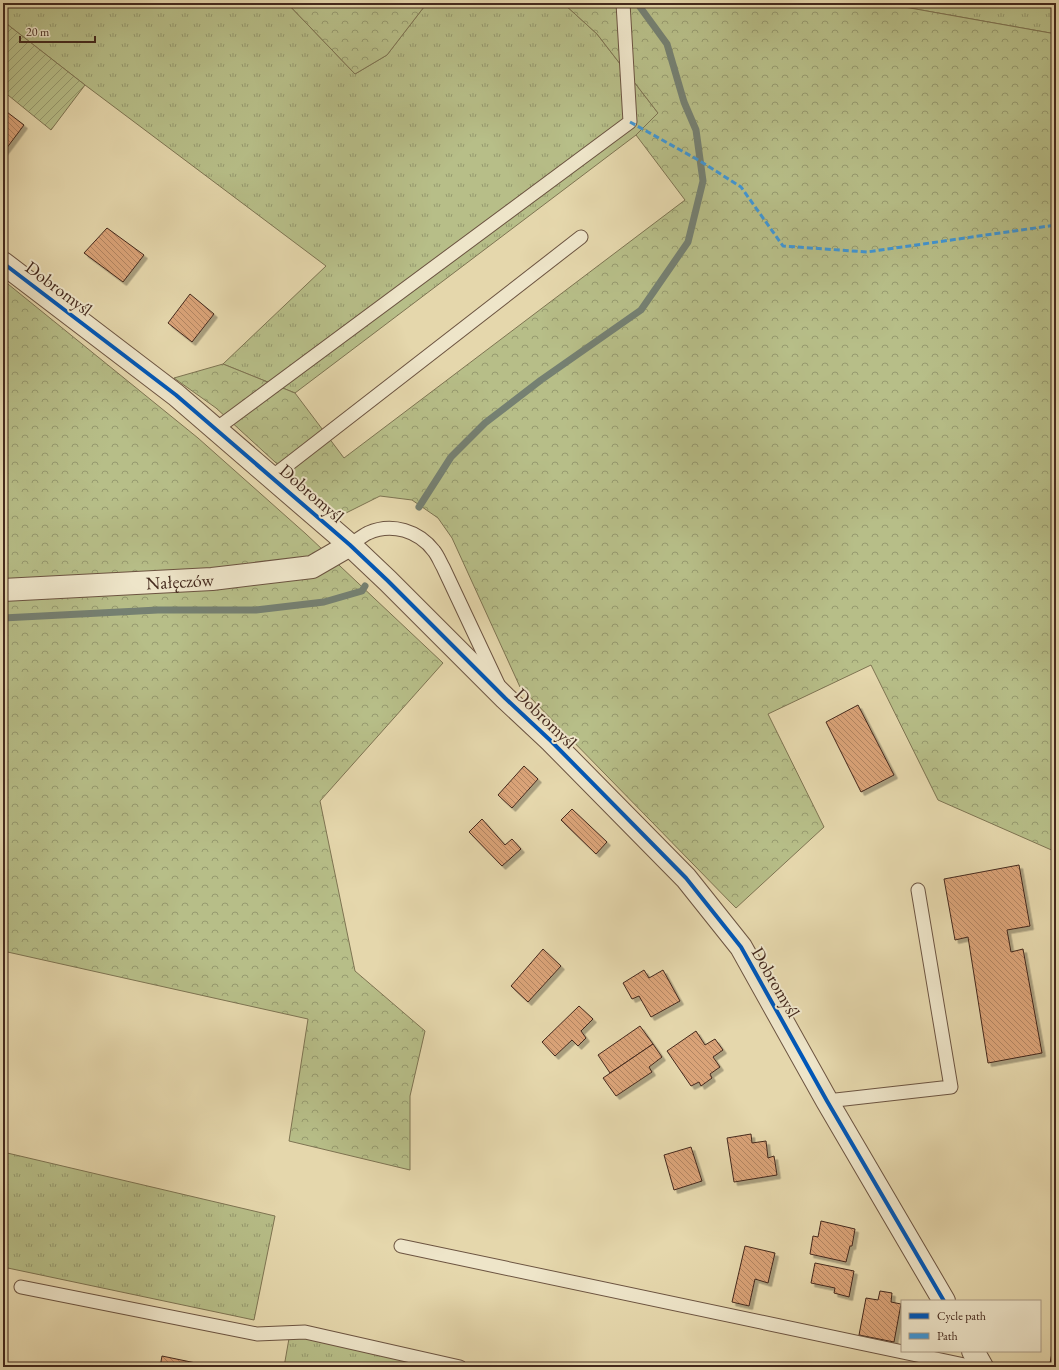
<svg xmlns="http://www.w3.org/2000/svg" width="1059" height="1370" viewBox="0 0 1059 1370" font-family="'EB Garamond',serif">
<defs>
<pattern id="grass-tufts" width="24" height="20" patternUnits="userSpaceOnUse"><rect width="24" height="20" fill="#b7be88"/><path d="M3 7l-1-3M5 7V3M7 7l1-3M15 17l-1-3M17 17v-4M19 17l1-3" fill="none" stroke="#969a6f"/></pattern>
<pattern id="forest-crowns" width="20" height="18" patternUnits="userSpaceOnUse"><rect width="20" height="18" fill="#b7be88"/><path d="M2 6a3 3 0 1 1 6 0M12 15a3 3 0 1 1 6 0" fill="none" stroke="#969a6f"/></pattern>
<pattern id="garden-furrows" width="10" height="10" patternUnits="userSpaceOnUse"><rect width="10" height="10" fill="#b7be88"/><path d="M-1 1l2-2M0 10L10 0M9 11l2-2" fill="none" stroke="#969a6f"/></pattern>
<pattern id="building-back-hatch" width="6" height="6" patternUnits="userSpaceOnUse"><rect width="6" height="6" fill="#daa378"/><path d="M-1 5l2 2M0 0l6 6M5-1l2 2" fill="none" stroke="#b28562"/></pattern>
<filter id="shadow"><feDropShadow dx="3.5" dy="3.5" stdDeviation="0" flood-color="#0004"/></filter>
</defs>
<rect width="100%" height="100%" fill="#e5d7ac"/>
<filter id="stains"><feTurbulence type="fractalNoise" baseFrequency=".005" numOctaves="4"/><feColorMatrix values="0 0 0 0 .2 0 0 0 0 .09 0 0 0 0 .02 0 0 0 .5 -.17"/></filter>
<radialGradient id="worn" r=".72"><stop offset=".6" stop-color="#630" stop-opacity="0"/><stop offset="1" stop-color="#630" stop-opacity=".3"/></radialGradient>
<g fill="url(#grass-tufts)" stroke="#7e7452">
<polygon points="3,3 287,3 355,74 387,55 427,3 563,3 597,34 658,113 636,135 295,393 223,364 326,266 85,85 3,21"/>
<polygon points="882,3 1056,3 1056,34"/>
<polygon points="3,1152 275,1216 254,1320 3,1267"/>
<polygon points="291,1327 446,1367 284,1367"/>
</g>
<g fill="url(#forest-crowns)" stroke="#7e7452">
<polygon points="287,3 427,3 387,55 355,74"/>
<polygon points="563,3 882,3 1056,34 1056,852 938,800 871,665 768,714 824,827 736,908 520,687 452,538 438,518 412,500 380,496 340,516 275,462 216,408 174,378 223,364 295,393 344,458 685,200 636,135 658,113 597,34"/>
<polygon points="3,280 198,438 306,534 443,663 320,801 355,971 425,1031 410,1096 410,1170 289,1141 308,1019 3,951"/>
</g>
<polygon fill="url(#garden-furrows)" stroke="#7e7452" points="3,21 85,85 51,130 3,91"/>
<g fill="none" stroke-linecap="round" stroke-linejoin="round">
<g stroke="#758072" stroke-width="7">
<polyline points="419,507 451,457 485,423 541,380 641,310 688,242 703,181 696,130 684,102 667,44 640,7"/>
<polyline points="3,618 158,610 256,610 324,602 362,591 365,586"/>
</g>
</g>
<g fill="url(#building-back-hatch)" stroke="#44291d" filter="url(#shadow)">
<polygon points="3,109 24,125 3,153"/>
<polygon points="107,228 144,255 123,282 84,253"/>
<polygon points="190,294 214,314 192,342 168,323"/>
<polygon points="858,705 894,775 861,792 826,722"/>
<polygon points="524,766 538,779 512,808 498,795"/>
<polygon points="572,809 607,842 596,854 561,820"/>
<polygon points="482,819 505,845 512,839 521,849 502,866 469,832"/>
<polygon points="1019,865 1030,926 1007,930 1011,952 1023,949 1042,1053 988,1063 968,937 955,940 944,879"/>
<polygon points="543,949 561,966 528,1002 511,986"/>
<polygon points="644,970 649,978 663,970 680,1001 651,1017 639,996 632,999 623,983"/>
<polygon points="579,1006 593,1019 581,1031 586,1038 578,1046 572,1040 555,1056 542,1042"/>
<polygon points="640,1026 653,1044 610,1073 598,1055"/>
<polygon points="696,1031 705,1045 715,1039 723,1050 713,1057 720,1067 710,1074 712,1078 701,1086 699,1082 691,1086 667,1051"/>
<polygon points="653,1044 662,1057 649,1067 652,1072 616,1096 603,1078"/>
<polygon points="751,1134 752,1143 766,1141 768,1158 774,1156 777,1175 734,1182 727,1138"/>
<polygon points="691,1147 702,1181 674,1190 664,1155"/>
<polygon points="821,1221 855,1229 852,1246 850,1246 846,1262 810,1254 813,1236 818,1237"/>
<polygon points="745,1246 775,1253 768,1283 755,1279 749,1306 732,1302"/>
<polygon points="815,1263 854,1271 849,1297 834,1293 835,1288 811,1283"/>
<polygon points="880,1291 892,1293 891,1302 901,1304 894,1342 859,1335 866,1298 878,1300"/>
<polygon points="1056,1333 1056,1364 1050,1363"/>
<polygon points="162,1356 215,1367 160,1367"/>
</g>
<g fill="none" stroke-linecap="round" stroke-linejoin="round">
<g stroke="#6c5441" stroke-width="15">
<g id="lane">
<polyline points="216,429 630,122 623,3"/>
<polyline points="272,477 581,237"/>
<path d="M350,545C356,541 362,536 368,533C392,522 419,531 434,551C438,556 440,562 443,567L498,684"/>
<polyline points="827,1101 951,1087 918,890"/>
<polyline points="401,1246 974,1367"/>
<polyline points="21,1287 257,1334 305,1332 460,1367"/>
</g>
</g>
<g stroke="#6c5441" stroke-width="24">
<g id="street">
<polyline points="3,263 176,395 350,545 388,581 505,698 551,741 686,878 741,947 827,1101 944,1301"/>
<path id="s1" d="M3,590L212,579L312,567L350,545"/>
<polyline points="973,1351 982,1367"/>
</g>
</g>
<use href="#lane" stroke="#eee5c9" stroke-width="13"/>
<use href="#street" stroke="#eee5c9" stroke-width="22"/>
<polyline stroke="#4096d5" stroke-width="3" stroke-dasharray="6 3" stroke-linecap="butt" points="630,122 700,161 741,187 783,246 867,252 1056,225"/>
<g stroke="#eee5c9" stroke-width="6">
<polyline id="cycleway" points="3,263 176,395 350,545 388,581 505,698 551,741 686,878 741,947 827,1101 944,1301"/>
</g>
<use href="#cycleway" stroke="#0057b8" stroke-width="4"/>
</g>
<g text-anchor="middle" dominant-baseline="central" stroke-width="4" stroke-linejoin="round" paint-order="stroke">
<g font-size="18" fill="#44291d" stroke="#eee5c9">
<text transform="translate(59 288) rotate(37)">Dobromyśl</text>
<text transform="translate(312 493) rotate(41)">Dobromyśl</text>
<text stroke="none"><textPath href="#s1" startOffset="177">Nałęczów</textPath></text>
<text transform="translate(546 718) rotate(44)">Dobromyśl</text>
<text transform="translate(776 982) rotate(60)">Dobromyśl</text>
</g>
</g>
<rect width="1059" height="1370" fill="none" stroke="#e5d7ac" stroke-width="16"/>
<rect x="4" y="4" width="1051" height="1362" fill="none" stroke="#44291d" stroke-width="2"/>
<rect x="8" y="8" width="1043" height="1354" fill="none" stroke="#44291d"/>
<rect x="901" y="1300" width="140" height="52" fill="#eee5c9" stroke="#aa9a84"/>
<rect x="909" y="1313" width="20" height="6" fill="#0057b8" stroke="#aa9a84"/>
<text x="937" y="1320" font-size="12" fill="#44291d">Cycle path</text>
<rect x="909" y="1333" width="20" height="6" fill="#4096d5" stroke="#aa9a84"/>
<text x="937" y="1340" font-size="12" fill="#44291d">Path</text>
<path d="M20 36v6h75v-6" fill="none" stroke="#44291d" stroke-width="2"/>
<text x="26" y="36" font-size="12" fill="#44291d" stroke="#eee5c9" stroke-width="3" paint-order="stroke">20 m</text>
<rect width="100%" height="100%" filter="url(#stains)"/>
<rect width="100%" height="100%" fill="url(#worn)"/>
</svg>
